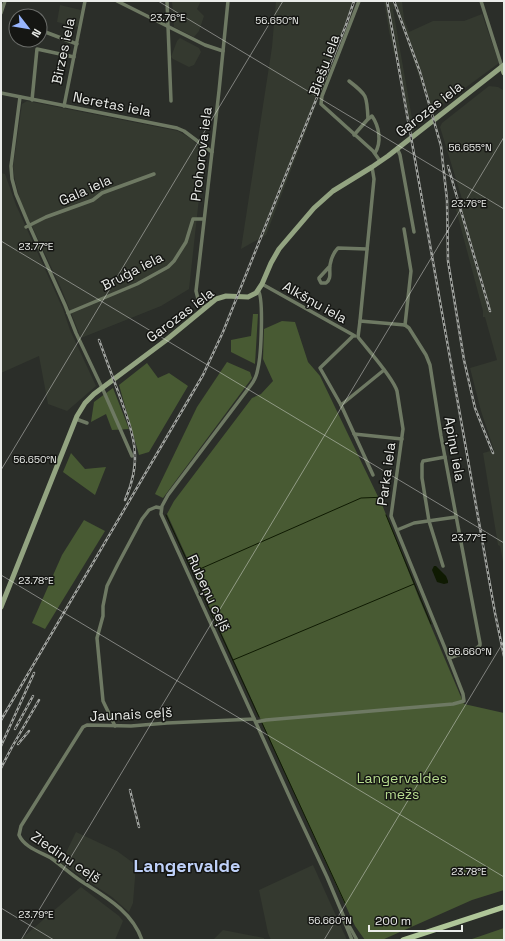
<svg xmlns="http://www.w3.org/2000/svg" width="505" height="941" viewBox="0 0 505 941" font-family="'Space Grotesk',sans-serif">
<rect width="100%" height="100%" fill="#2b2e29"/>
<g fill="#34392f">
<polygon points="172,1 201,1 197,9 204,16 199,31 194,37 174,27"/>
<polygon points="276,1 356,1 266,235 241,249 272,47"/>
<polygon points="384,1 402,1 404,19 409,32 433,21 464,21 482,14 499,63 431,113 408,43 395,9 393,9 414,130 410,134 395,54 394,54 389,31"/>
<polygon points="60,5 81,10 78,27 57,22"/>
<polygon points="180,38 199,48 201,52 194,65 189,67 173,59 171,57 177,41"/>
<polygon points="489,86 498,87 503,90 504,93 504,567 500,546 498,545 483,453 494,450 481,411 470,368 497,360 485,317 483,317 483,311 454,202 462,199 440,127 442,123"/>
<polygon points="27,101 178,131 190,138 201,148 204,153 189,289 161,306 81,338 61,288 21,203 15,181 13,167 22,104"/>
<polygon points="1,173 5,174 16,205 63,309 70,330 96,386 67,411 48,404 39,356 1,373"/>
<polygon points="76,832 117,851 136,865 133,903 129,912 112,897 61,863"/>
<polygon points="313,865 347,940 271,940 268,933 259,890"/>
<polygon points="81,887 119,916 123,921 115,940 20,940"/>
<polygon points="223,930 264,938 264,940 213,940"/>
</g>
<g fill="#485a33">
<polygon points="253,314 258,314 255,364 231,352 231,340 251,336"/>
<polygon points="282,321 295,322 308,362 320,376 383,507 419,598 464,704 504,713 504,890 472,900 382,940 365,940 355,926 167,514 174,501 252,398 261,394 273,381 263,359 264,329"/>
<polygon points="227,362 250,372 252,378 163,498 155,494 197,407"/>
<polygon points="147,363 158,378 169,373 188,386 149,452 139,455 119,385"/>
<polygon points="113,388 129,429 112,430 106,414 91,422 94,402"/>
<polygon points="71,453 85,469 106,467 95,495 63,472"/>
<polygon points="84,520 105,531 45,629 32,623 62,555"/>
<polygon points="504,928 504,940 469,940"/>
</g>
<polygon fill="#0f1a02" points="434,566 436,566 446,576 448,581 448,583 444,584 437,582 432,570"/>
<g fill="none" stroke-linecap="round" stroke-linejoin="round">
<g stroke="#0f1a02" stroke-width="1">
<polyline points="166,515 259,717"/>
<polyline points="386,515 431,624"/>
<polyline points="193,572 361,498 387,497"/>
<polyline points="233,660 414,584"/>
<polyline points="262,723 345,903"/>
</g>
<g stroke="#6e7963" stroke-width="3.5">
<polyline points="117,1 205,45 223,51"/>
<polyline points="167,1 171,101"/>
<polyline points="359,1 322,96 321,104 373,151 380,161"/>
<polyline points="481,1 502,67"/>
<polyline points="1,13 5,1"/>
<polyline points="40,30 77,44"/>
<path d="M349,81C367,95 367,95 368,119L354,135"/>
<polyline points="1,93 177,128 184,131 212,152"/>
<polyline points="20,97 11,166 12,179 16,194 29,225 65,305 76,333 104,392 132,456"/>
<polyline points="32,100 37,49 74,57"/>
<polyline points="64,106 85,1"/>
<path d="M368,119L372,116C379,126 382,142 375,153"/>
<polyline points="397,148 400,155 414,232"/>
<polyline points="26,227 46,217 93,200 102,193 154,174"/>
<polyline points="404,229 411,271 405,325"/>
<path d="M330,266L319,278V279L321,283H326C332,278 329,273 330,265C331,259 334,252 338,248L367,249"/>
<polyline points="262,284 355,336"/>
<path d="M258,290C264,298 261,356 258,368C257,374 255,380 251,385L168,495L162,506L161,514L296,811L327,877L343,915L357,940"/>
<polyline points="205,308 198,299 196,291 219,91 228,1"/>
<polyline points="68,313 137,284 168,267 174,261 186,242 193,219 204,219"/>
<polyline points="360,321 405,325"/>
<polyline points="405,325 409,328 426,355 430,365 441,436 480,643 480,645 476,649 449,658"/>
<polyline points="353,336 320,368 341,405 373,475"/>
<polyline points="341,405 384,370"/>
<polyline points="76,419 87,423"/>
<polyline points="354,434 402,439"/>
<polyline points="397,530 414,523 456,517"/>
<polyline points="443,566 429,521 422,478 422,464 423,461 445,457"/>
<path d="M256,722L266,720L453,704L464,701L463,694L449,658L391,516L403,429L397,391C393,377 368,350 358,337L360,321L374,179L372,167"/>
<polyline points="115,726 103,701 97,638 103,616 103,606 107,586 118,564 142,519 149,510 156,507 161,508"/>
<polyline points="343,918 352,940"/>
<path d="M142,940C132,911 104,896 81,881C70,874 61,865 51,858C40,852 24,847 19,835L21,826L83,727L87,725L131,726L167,723L254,719"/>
</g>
<g stroke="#93a481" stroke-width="5">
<polyline points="502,67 504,73"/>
<polyline points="1,607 77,416 85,403 94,394 165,341 216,299 226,296 248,297 256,293 262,284 271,263 279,249 314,208 333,191 372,167 388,156 504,65"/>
</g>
<polyline stroke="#afc698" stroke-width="5.5" points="403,940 504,907"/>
<g stroke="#a0a39f" stroke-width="2.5">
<g id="rail">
<polyline points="387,1 495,613 504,656"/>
<polyline points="394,1 420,72 441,146 447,200 448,261 464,360 475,408 493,453"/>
<polyline points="448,166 490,311"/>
<path d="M99,340C106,359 113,378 120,397C134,436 143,460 125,500"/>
<polyline points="1,720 203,375 223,332 346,25 354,1"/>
<polyline points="15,729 33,696"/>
<polyline points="18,744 29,731"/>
<polyline points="1,746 34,673"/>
<polyline points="1,768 12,747 39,700"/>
<polyline points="130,790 139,827"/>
</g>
</g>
<use href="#rail" stroke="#151613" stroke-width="1" stroke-dasharray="3" stroke-linecap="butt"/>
</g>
<path fill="none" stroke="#eaece9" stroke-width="1" stroke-opacity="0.45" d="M158,1L504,209M1,241L504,543M1,470L283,1M1,575L504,877M1,908L54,940M21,940L504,137M324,940L504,641"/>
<g text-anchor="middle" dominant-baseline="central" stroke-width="3" stroke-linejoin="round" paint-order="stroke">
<g font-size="14" fill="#eaece9" stroke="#151613">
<text transform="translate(63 51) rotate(-78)">Birzes iela</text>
<text transform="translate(324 65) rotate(-70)">Biešu iela</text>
<text transform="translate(112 104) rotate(11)">Neretas iela</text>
<text transform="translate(429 109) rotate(-38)">Garozas iela</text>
<text transform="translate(201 154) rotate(-83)">Prohorova iela</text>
<text transform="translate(85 190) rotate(-24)">Gala iela</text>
<text transform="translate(132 271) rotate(-27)">Bruģa iela</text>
<text transform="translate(315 302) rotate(29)">Alkšņu iela</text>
<text transform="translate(180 315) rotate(-37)">Garozas iela</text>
<text transform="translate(455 449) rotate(80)">Apiņu iela</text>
<text transform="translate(386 474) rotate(-82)">Parka iela</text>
<text transform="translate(209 593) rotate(65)">Rubeņu ceļš</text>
<text transform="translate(131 714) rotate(-3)">Jaunais ceļš</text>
<text transform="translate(66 857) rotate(34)">Ziediņu ceļš</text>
</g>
<g font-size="14" fill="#b7dc8f" stroke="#151613">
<text x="402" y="778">Langervaldes<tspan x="402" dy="16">mežs</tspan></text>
</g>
<g font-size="18" font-weight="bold" fill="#bed0f8" stroke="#151613">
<text x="187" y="865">Langervalde</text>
</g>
</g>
<g font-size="10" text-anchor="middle" fill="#eaece9" stroke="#151613" stroke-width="3" stroke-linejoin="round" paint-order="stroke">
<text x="168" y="21">23.76°E</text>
<text x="277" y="24">56.650°N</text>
<text x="470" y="151">56.655°N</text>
<text x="469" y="207">23.76°E</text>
<text x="36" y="250">23.77°E</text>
<text x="35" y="463">56.650°N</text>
<text x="469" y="541">23.77°E</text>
<text x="36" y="584">23.78°E</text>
<text x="470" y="655">56.660°N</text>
<text x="469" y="875">23.78°E</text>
<text x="36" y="918">23.79°E</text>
<text x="330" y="924">56.660°N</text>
</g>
<rect width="505" height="941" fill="none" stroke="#eaece9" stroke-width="4"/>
<g transform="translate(28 28) rotate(121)"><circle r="19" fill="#151613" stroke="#6a6c69"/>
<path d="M0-3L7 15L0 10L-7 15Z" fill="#98b5fd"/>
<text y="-6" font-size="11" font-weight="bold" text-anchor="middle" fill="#eaece9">N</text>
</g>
<path d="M369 925v6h93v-6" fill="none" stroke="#eaece9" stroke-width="2"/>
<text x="375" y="925" font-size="12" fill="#eaece9" stroke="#151613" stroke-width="3" paint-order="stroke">200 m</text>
</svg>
